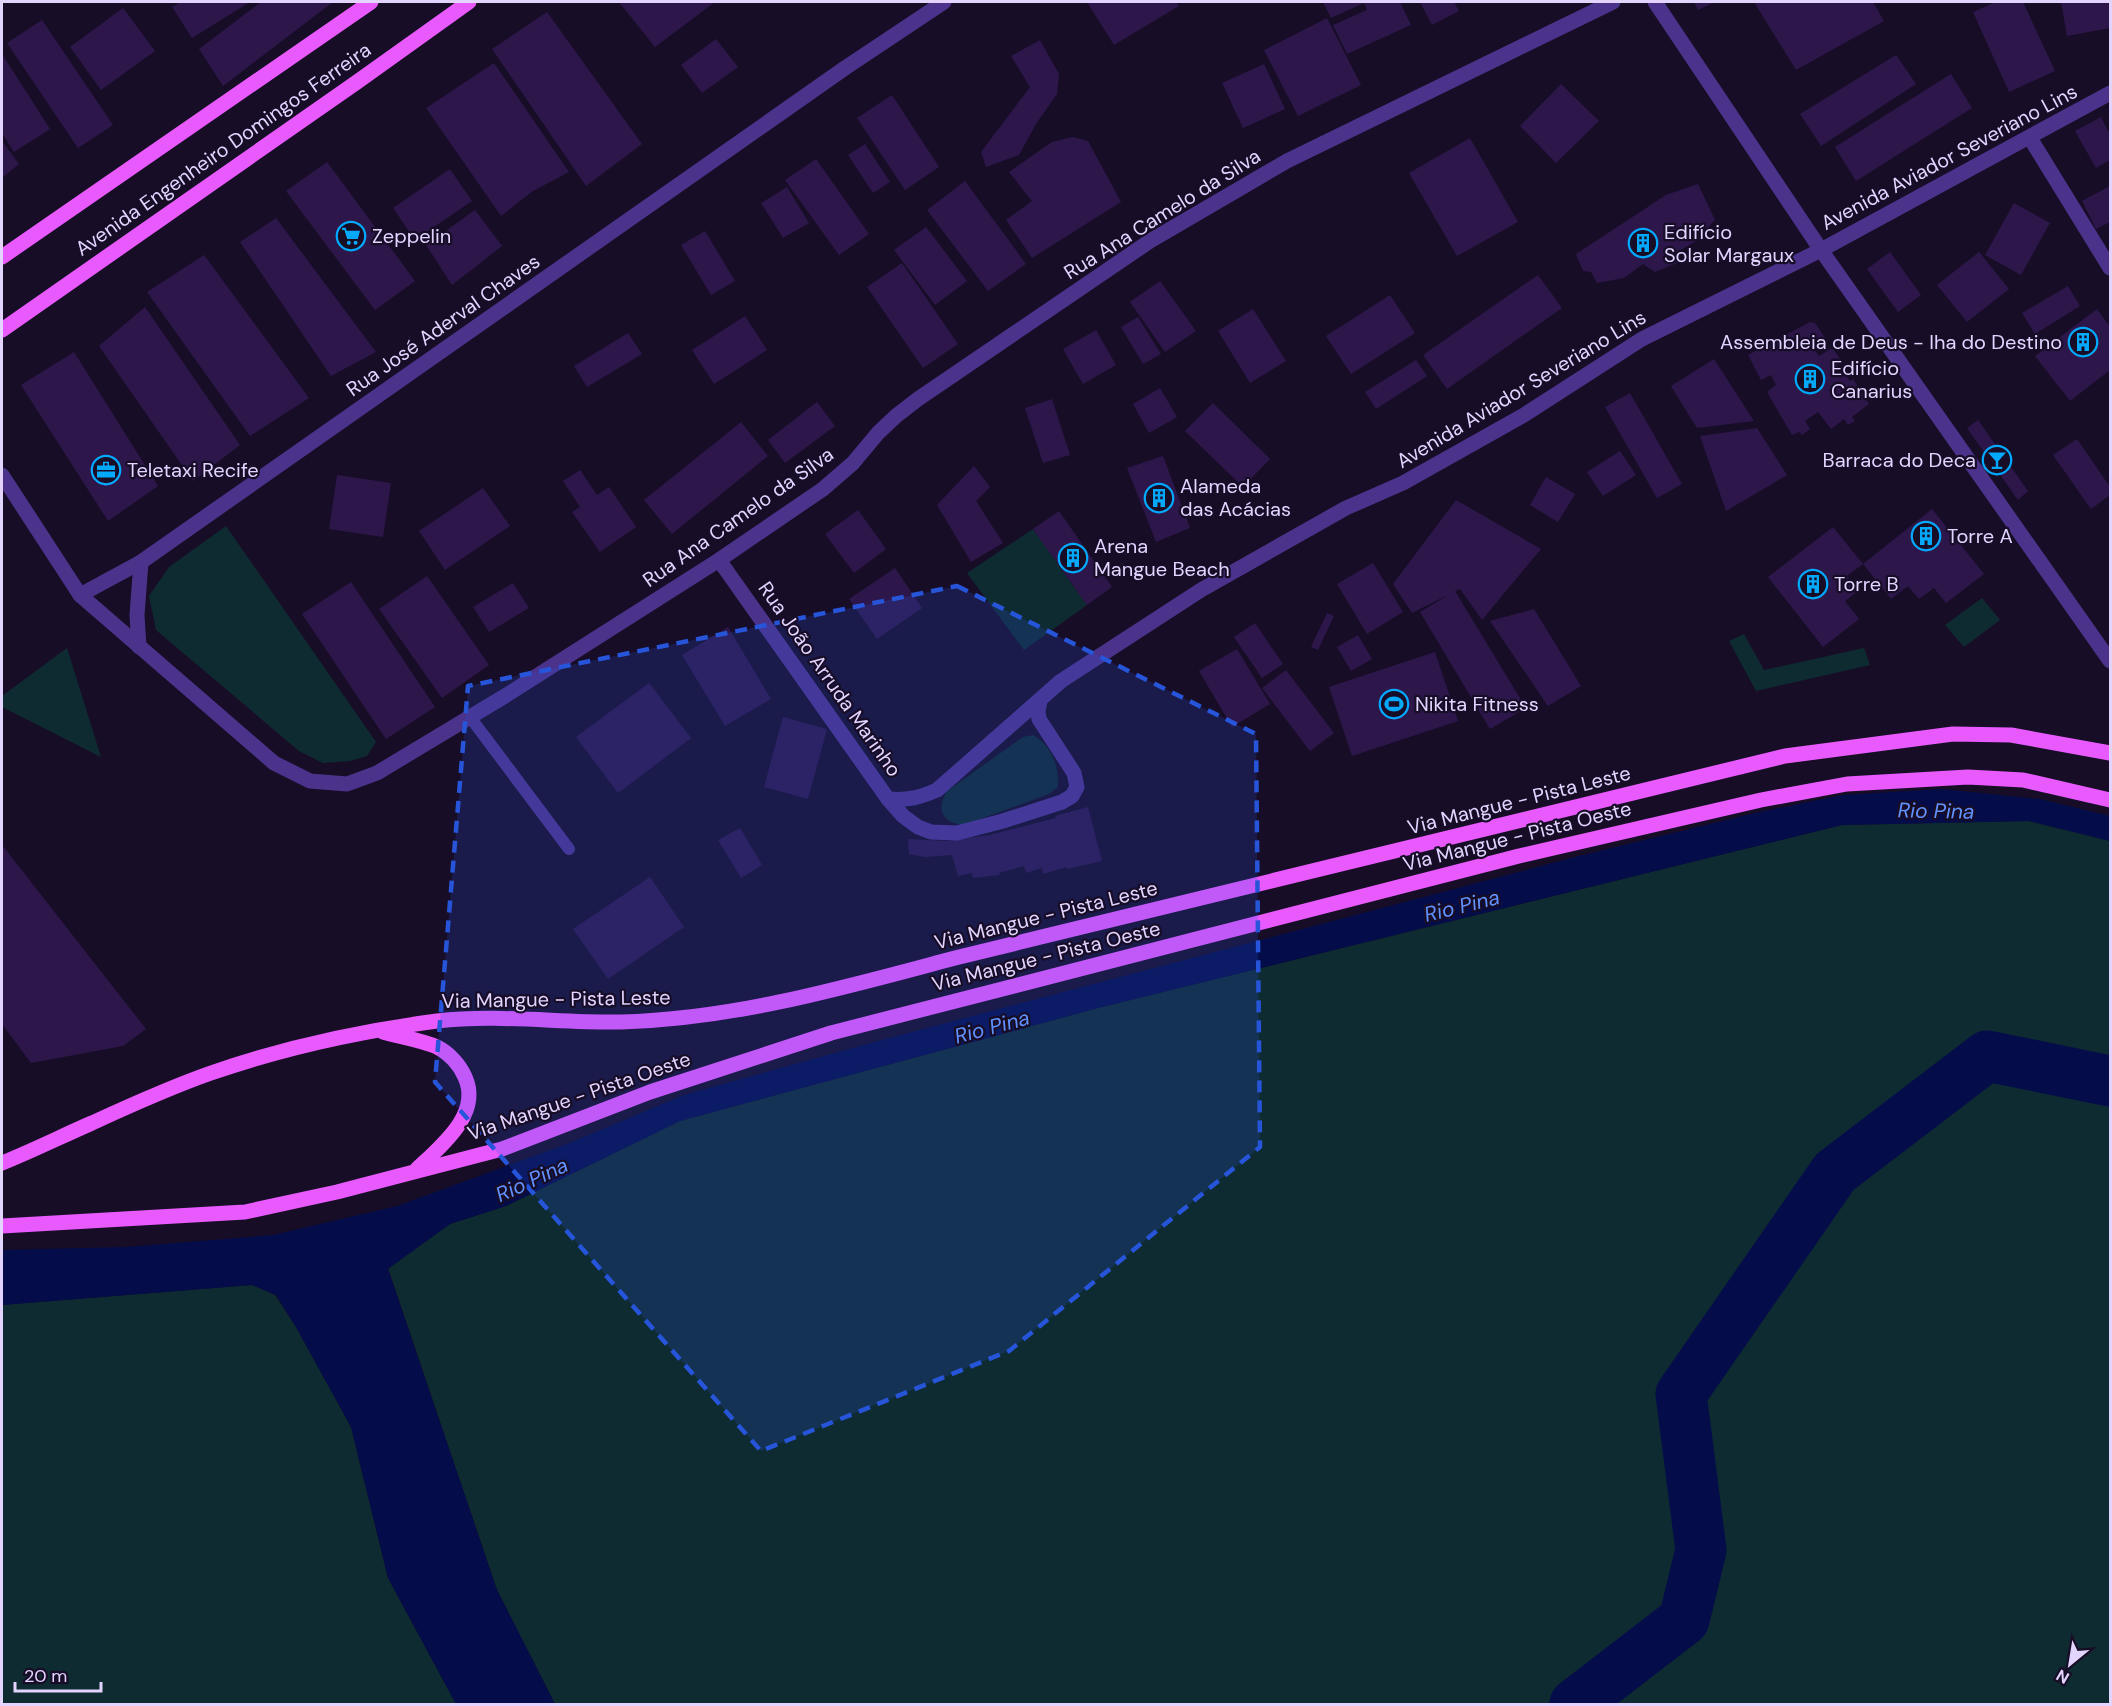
<svg xmlns="http://www.w3.org/2000/svg" width="2112" height="1706" viewBox="0 0 2112 1706" font-family="'DM Sans',sans-serif">
<rect width="100%" height="100%" fill="#170d27"/>
<g fill="#0f2b32">
<polygon points="226,526 376,742 367,756 350,761 323,763 299,751 156,630 149,596 169,567"/>
<polygon points="1033,529 1087,605 1024,650 967,573"/>
<polygon points="1982,598 2000,620 1964,647 1945,625"/>
<polygon points="1744,634 1764,670 1864,648 1870,665 1756,691 1729,641"/>
<polygon points="67,648 101,757 2,707 2,696"/>
<path d="M1033,735C1052,746 1059,766 1058,787L1049,794L964,825C943,823 935,810 947,791L1023,737Z"/>
<polygon points="2029,821 2110,841 2110,1704 555,1704 497,1590 388,1268 450,1224 506,1206 680,1121 1098,1008 1842,825"/>
<polygon points="252,1285 275,1295 296,1327 351,1427 388,1578 456,1704 2,1704 2,1305"/>
</g>
<polygon fill="#040d49" points="1942,789 2040,799 2110,816 2110,841 2029,821 1842,825 1098,1008 680,1121 506,1206 450,1224 388,1269 497,1590 555,1704 456,1704 388,1578 351,1427 296,1327 276,1295 252,1285 2,1305 2,1250 125,1247 273,1235 397,1206 567,1144 684,1095 878,1041 1571,858 1755,813 1842,795"/>
<g fill="none" stroke-linecap="round" stroke-linejoin="round">
<polyline stroke="#040d49" stroke-width="51" points="1575,1704 1684,1620 1701,1550 1681,1394 1835,1172 1987,1056 2110,1081"/>
</g>
<g fill="#2d174a">
<polygon points="181,2 250,2 192,38 172,7"/>
<polygon points="261,2 333,2 223,86 199,49"/>
<polygon points="619,2 715,2 655,47"/>
<polygon points="1087,2 1176,2 1179,6 1114,45"/>
<polygon points="1323,2 1400,2 1411,25 1347,54 1333,25 1367,10 1364,3 1331,18"/>
<polygon points="1420,2 1454,2 1459,11 1432,25"/>
<polygon points="1694,2 1715,2 1698,10"/>
<polygon points="1754,2 1873,2 1884,21 1796,70"/>
<polygon points="1996,2 2023,2 2055,71 2009,92 1973,12"/>
<polygon points="2061,2 2110,2 2110,28 2067,36"/>
<polygon points="123,8 155,51 101,90 70,47"/>
<polygon points="547,12 642,144 586,186 492,49"/>
<polygon points="1327,18 1361,85 1298,116 1264,50"/>
<polygon points="42,20 113,125 78,148 7,43"/>
<polygon points="716,39 738,67 702,93 681,65"/>
<polygon points="1040,40 1059,74 1057,94 1036,124 1019,155 986,167 981,152 1030,87 1011,56"/>
<polygon points="2,54 50,129 14,152 2,133"/>
<polygon points="1896,55 1916,84 1821,146 1800,114"/>
<polygon points="494,63 569,172 533,191 501,216 426,108"/>
<polygon points="1264,64 1285,109 1243,128 1222,83"/>
<polygon points="1951,74 1972,108 1856,181 1835,147"/>
<polygon points="1561,84 1599,121 1556,163 1520,126"/>
<polygon points="892,95 939,167 905,190 857,118"/>
<polygon points="2101,117 2110,135 2110,160 2096,168 2075,131"/>
<polygon points="1073,137 1088,141 1121,202 1032,258 1006,220 1032,201 1009,172 1052,142"/>
<polygon points="1470,138 1518,222 1457,256 1409,173"/>
<polygon points="2,141 19,164 2,178"/>
<polygon points="865,144 890,182 873,193 848,155"/>
<polygon points="816,159 869,234 839,255 785,180"/>
<polygon points="327,162 415,281 375,310 286,191"/>
<polygon points="450,169 472,201 415,240 393,208"/>
<polygon points="965,181 1026,264 988,291 927,210"/>
<polygon points="1698,184 1715,220 1708,227 1711,232 1676,253 1677,263 1655,272 1643,264 1624,278 1597,283 1591,272 1583,271 1576,254 1666,195"/>
<polygon points="2110,186 2110,222 2096,229 2082,201"/>
<polygon points="787,187 809,223 783,238 761,203"/>
<polygon points="2014,203 2050,223 2021,275 1985,255"/>
<polygon points="475,210 502,246 452,285 426,245"/>
<polygon points="276,218 376,352 331,376 240,242"/>
<polygon points="926,227 967,281 935,305 894,250"/>
<polygon points="705,231 735,281 711,295 681,245"/>
<polygon points="1890,252 1921,295 1898,312 1867,269"/>
<polygon points="1979,252 2009,289 1967,322 1937,285"/>
<polygon points="204,255 309,398 250,436 147,292"/>
<polygon points="902,263 958,344 923,368 867,287"/>
<polygon points="1538,275 1562,308 1447,389 1423,355"/>
<polygon points="1160,281 1196,331 1165,352 1130,302"/>
<polygon points="2068,286 2080,306 2035,334 2022,313"/>
<polygon points="1390,295 1415,333 1351,374 1326,336"/>
<polygon points="145,307 240,445 193,481 99,346"/>
<polygon points="1253,309 1286,361 1250,383 1218,331"/>
<polygon points="2097,309 2110,327 2110,370 2070,401 2035,356"/>
<polygon points="745,316 767,350 714,384 692,350"/>
<polygon points="1138,317 1161,354 1143,364 1121,327"/>
<polygon points="1810,322 1815,323 1827,341 1826,344 1815,350 1819,356 1830,349 1833,349 1841,360 1837,364 1850,381 1853,379 1869,404 1852,417 1855,421 1848,425 1844,419 1831,429 1818,412 1805,421 1810,429 1802,435 1799,432 1792,435 1767,392 1776,385 1771,375 1761,380 1748,355"/>
<polygon points="1096,330 1116,365 1083,384 1063,349"/>
<polygon points="628,333 642,354 587,387 574,366"/>
<polygon points="74,352 158,486 108,521 21,385"/>
<polygon points="1714,359 1754,421 1697,428 1671,386"/>
<polygon points="1416,360 1427,376 1376,409 1365,392"/>
<polygon points="1160,388 1177,417 1149,433 1133,404"/>
<polygon points="1630,393 1682,484 1657,498 1605,407"/>
<polygon points="1052,399 1070,455 1043,463 1025,408"/>
<polygon points="817,402 835,426 785,463 768,440"/>
<polygon points="1213,403 1270,459 1243,487 1185,431"/>
<polygon points="1978,420 2028,491 2018,500 1967,428"/>
<polygon points="741,422 768,456 672,534 644,500"/>
<polygon points="1757,428 1787,475 1726,511 1700,436"/>
<polygon points="2077,439 2110,487 2110,495 2091,509 2053,455"/>
<polygon points="1620,451 1636,475 1603,496 1587,472"/>
<polygon points="1163,456 1190,528 1156,542 1127,468"/>
<polygon points="974,466 990,487 976,501 1003,543 971,562 937,505"/>
<polygon points="580,470 597,495 609,487 636,527 600,552 572,512 580,507 563,481"/>
<polygon points="337,475 391,483 383,537 329,529"/>
<polygon points="1546,477 1575,494 1558,522 1530,505"/>
<polygon points="483,488 510,526 445,570 419,531"/>
<polygon points="1456,500 1541,549 1482,620 1460,589 1455,591 1526,708 1490,729 1420,612 1450,594 1412,613 1393,584"/>
<polygon points="1932,509 1984,574 1946,603 1934,588 1919,599 1908,586 1891,599 1863,564"/>
<polygon points="858,510 886,549 854,573 825,534"/>
<polygon points="1059,511 1112,587 1087,605 1033,529"/>
<polygon points="1833,527 1863,564 1847,576 1858,591 1845,601 1859,619 1823,647 1768,577"/>
<polygon points="1373,563 1403,612 1367,634 1337,584"/>
<polygon points="895,568 922,608 877,639 849,599"/>
<polygon points="427,576 489,665 442,698 379,609"/>
<polygon points="351,582 435,707 386,739 302,614"/>
<polygon points="513,583 529,608 489,632 473,607"/>
<polygon points="1534,609 1581,686 1548,706 1490,621"/>
<polygon points="1327,613 1334,616 1318,650 1311,647"/>
<polygon points="1255,623 1283,664 1262,678 1234,637"/>
<polygon points="728,627 771,699 725,726 682,655"/>
<polygon points="1358,635 1372,659 1351,671 1337,647"/>
<polygon points="1237,649 1270,704 1232,727 1199,671"/>
<polygon points="1435,652 1458,721 1352,756 1329,687"/>
<polygon points="1286,670 1334,733 1310,751 1262,688"/>
<polygon points="649,683 691,738 618,793 576,737"/>
<polygon points="783,717 827,729 808,799 764,787"/>
<polygon points="1088,807 1102,861 1067,869 1067,867 1043,874 1042,868 1026,873 1024,866 999,873 1000,875 973,878 972,873 958,876 952,855 925,857 909,854 908,839 947,841 989,835 1056,818 1055,816"/>
<polygon points="740,828 762,865 741,878 718,840"/>
<polygon points="2,845 146,1029 123,1046 31,1063 2,1024"/>
<polygon points="650,877 684,927 608,979 573,929"/>
</g>
<g fill="none" stroke-linecap="round" stroke-linejoin="round">
<polyline stroke="#4b338b" stroke-width="12" points="470,717 569,849"/>
<g stroke="#4b338b" stroke-width="15">
<polyline points="1655,2 1821,250 2110,661"/>
<polyline points="2030,138 2110,268"/>
<polyline points="2,475 80,595 274,763 310,781 347,784 377,773 505,696 719,560 823,489 853,463 878,433 896,416 918,399 1150,241 1287,161 1613,2"/>
<path d="M719,560L888,799C907,801 921,797 937,790L1061,681L1201,590L1346,508L1403,483L1524,415L1642,339L1821,250L2110,93"/>
<polyline points="80,595 141,562 845,68 944,2"/>
<polyline points="139,647 137,615 141,562"/>
<polyline points="888,799 903,816 918,827 931,832 957,833 1003,821 1062,802 1072,796 1077,787 1074,773 1039,719 1038,711 1040,701"/>
</g>
<g stroke="#e85aff" stroke-width="15">
<polyline points="2,257 371,2"/>
<polyline points="2,330 357,82 469,2"/>
<path d="M383,1032C400,1037 421,1040 437,1047C449,1053 460,1065 465,1077C482,1114 441,1146 417,1169"/>
<path d="M2,1163C32,1151 62,1136 92,1123C131,1105 171,1087 211,1073C283,1048 361,1031 437,1021C498,1014 560,1023 621,1022C735,1019 846,987 955,958L1785,756L1953,734L2011,735L2110,753"/>
<polyline points="2,1226 245,1212 337,1192 502,1149 650,1092 831,1033 1519,856 1761,800 1847,784 1968,777 2023,780 2110,800"/>
</g>
</g>
<path fill="#2755da" fill-opacity="0.2" stroke="#2755da" stroke-width="4.5" stroke-dasharray="12 8" stroke-linejoin="round" d="M957,586L1256,734L1260,1147L1009,1351L761,1451L435,1082L468,686Z"/>
<defs>
<g id="supermarket-ring" transform="scale(1.5)"><circle r="9.5" fill="#170d27" stroke="#00a9fe" stroke-width="1.5"/><path d="M-6-5.5h2.5l.6 2H6L4.5 2H-2.5L-4.4-4H-6ZM-1.5 3.2a1.3 1.3 0 1 0 .1 0ZM3 3.2a1.3 1.3 0 1 0 .1 0Z" fill="#00a9fe"/></g>
<g id="building-ring" transform="scale(1.5)"><circle r="9.5" fill="#170d27" stroke="#00a9fe" stroke-width="1.5"/><path d="M-4-6H4V6H1V3H-1V6H-4ZM-2.5-4.3h1.7v1.8h-1.7ZM.8-4.3h1.7v1.8H.8ZM-2.5-1h1.7V.8h-1.7ZM.8-1h1.7V.8H.8Z" fill="#00a9fe"/></g>
<g id="bar-ring" transform="scale(1.5)"><circle r="9.5" fill="#170d27" stroke="#00a9fe" stroke-width="1.5"/><path d="M-6-5H6L.8 .8V4.5H3.5V6h-7V4.5H-.8V.8Z" fill="#00a9fe"/></g>
<g id="office-ring" transform="scale(1.5)"><circle r="9.5" fill="#170d27" stroke="#00a9fe" stroke-width="1.5"/><path d="M-6-3h4V-5.5h4V-3h4V5H-6ZM-1-4.5V-3h2v-1.5ZM-6 0V1H6V0Z" fill="#00a9fe"/></g>
<g id="stadium-ring" transform="scale(1.5)"><circle r="9.5" fill="#170d27" stroke="#00a9fe" stroke-width="1.5"/><path d="M0-5a6.5 5 0 1 0 0 10a6.5 5 0 1 0 0-10ZM-3.5-1.8h7v3.6h-7Z" fill="#00a9fe"/></g>
</defs>
<g fill-rule="evenodd">
<use href="#supermarket-ring" x="351" y="236"/>
<use href="#building-ring" x="1643" y="243"/>
<use href="#building-ring" x="2083" y="342"/>
<use href="#building-ring" x="1810" y="379"/>
<use href="#bar-ring" x="1997" y="460"/>
<use href="#office-ring" x="106" y="470"/>
<use href="#building-ring" x="1159" y="498"/>
<use href="#building-ring" x="1926" y="536"/>
<use href="#building-ring" x="1073" y="558"/>
<use href="#building-ring" x="1813" y="584"/>
<use href="#stadium-ring" x="1394" y="704"/>
</g>
<g text-anchor="middle" dominant-baseline="central" stroke-width="4.5" stroke-linejoin="round" paint-order="stroke">
<g font-size="20" fill="#e2d3ff" stroke="#170d27">
<text transform="translate(223 149) rotate(-35)">Avenida Engenheiro Domingos Ferreira</text>
<text transform="translate(1949 157) rotate(-28)">Avenida Aviador Severiano Lins</text>
<text transform="translate(1162 214) rotate(-32)">Rua Ana Camelo da Silva</text>
<text transform="translate(443 325) rotate(-35)">Rua José Aderval Chaves</text>
<text transform="translate(1521 389) rotate(-31)">Avenida Aviador Severiano Lins</text>
<text transform="translate(738 517) rotate(-35)">Rua Ana Camelo da Silva</text>
<text transform="translate(830 679) rotate(55)">Rua João Arruda Marinho</text>
<text transform="translate(1519 800) rotate(-14)">Via Mangue - Pista Leste</text>
<text transform="translate(1517 836) rotate(-14)">Via Mangue - Pista Oeste</text>
<text transform="translate(1046 915) rotate(-14)">Via Mangue - Pista Leste</text>
<text transform="translate(1046 956) rotate(-14)">Via Mangue - Pista Oeste</text>
<text transform="translate(556 999) rotate(-1)">Via Mangue - Pista Leste</text>
<text transform="translate(579 1096) rotate(-19)">Via Mangue - Pista Oeste</text>
</g>
<g font-size="20" fill="#e2d3ff" stroke="#170d27" text-anchor="start">
<text x="1664" y="232">Edifício<tspan x="1664" dy="23">Solar Margaux</tspan></text>
<text x="372" y="236">Zeppelin</text>
<text x="2062" y="342" text-anchor="end">Assembleia de Deus - Iha do Destino</text>
<text x="1831" y="368">Edifício<tspan x="1831" dy="23">Canarius</tspan></text>
<text x="1976" y="460" text-anchor="end">Barraca do Deca</text>
<text x="127" y="470">Teletaxi Recife</text>
<text x="1180" y="486">Alameda<tspan x="1180" dy="23">das Acácias</tspan></text>
<text x="1947" y="536">Torre A</text>
<text x="1094" y="546">Arena<tspan x="1094" dy="23">Mangue Beach</tspan></text>
<text x="1834" y="584">Torre B</text>
<text x="1415" y="704">Nikita Fitness</text>
</g>
<g font-size="21" font-style="italic" fill="#6191ff" stroke="#170d27">
<text transform="translate(1936 811) rotate(1)">Rio Pina</text>
<text transform="translate(1462 906) rotate(-14)">Rio Pina</text>
<text transform="translate(992 1027) rotate(-15)">Rio Pina</text>
<text transform="translate(532 1180) rotate(-25)">Rio Pina</text>
</g>
</g>
<rect width="2112" height="1706" fill="none" stroke="#e2d3ff" stroke-width="6"/>
<g transform="translate(2070 1664) rotate(210)" stroke="#170d27" stroke-width="4.5" paint-order="stroke">
<path d="M0-4.5L10 22L0 15L-10 22Z" fill="#e2d3ff"/>
<text y="-9" font-size="16" font-weight="bold" text-anchor="middle" fill="#e2d3ff">N</text>
</g>
<path d="M15 1682v9h86v-9" fill="none" stroke="#e2d3ff" stroke-width="3"/>
<text x="24" y="1682" font-size="18" fill="#e2d3ff" stroke="#170d27" stroke-width="4.5" paint-order="stroke">20 m</text>
</svg>
